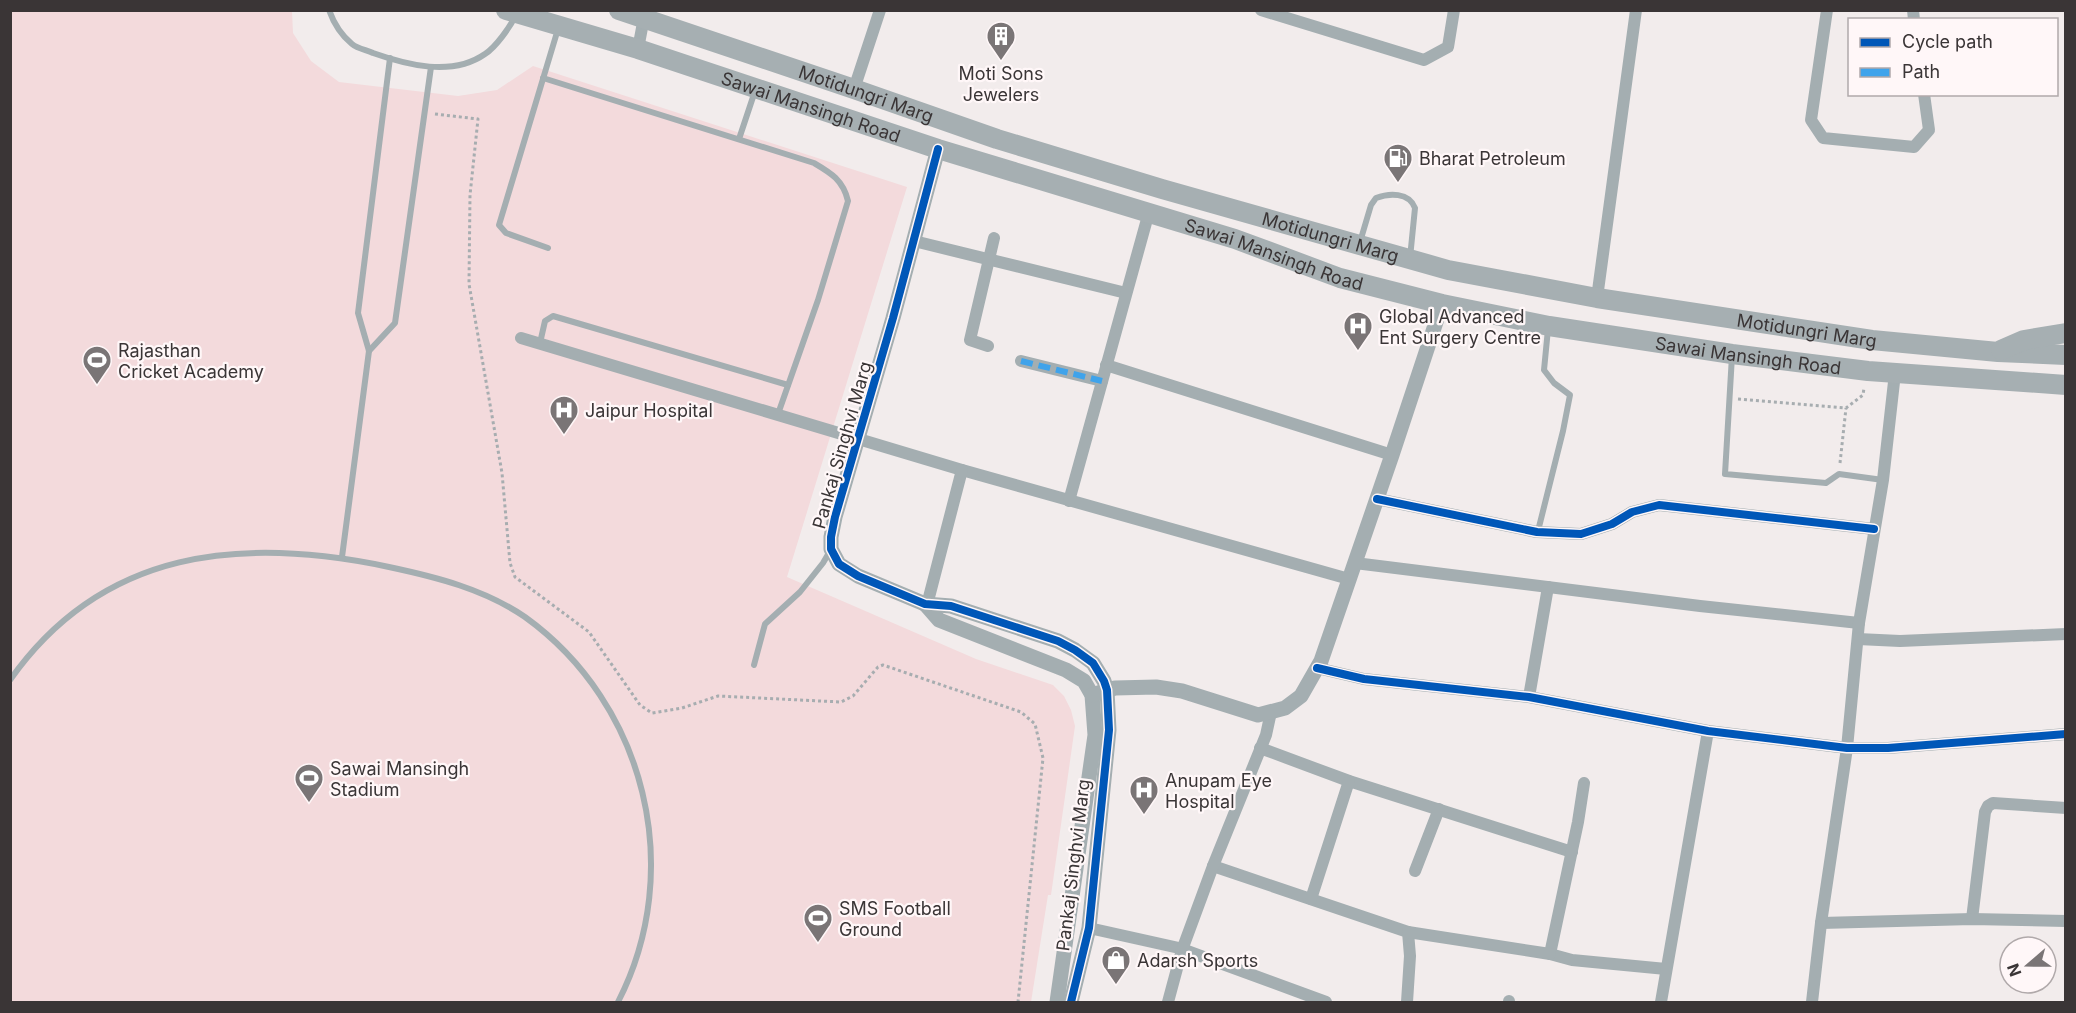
<svg xmlns="http://www.w3.org/2000/svg" width="2076" height="1013" viewBox="0 0 2076 1013" font-family="Inter,sans-serif">
<rect width="100%" height="100%" fill="#f2ecec"/>
<polygon fill="#f3dadc" points="11,11 292,11 293,33 311,61 339,82 458,96 497,90 533,66 907,187 787,577 976,659 1053,685 1064,696 1071,710 1075,726 1051,895 1048,895 1031,1002 11,1002"/>
<g fill="none" stroke-linecap="round" stroke-linejoin="round">
<g stroke="#a7adb0" stroke-width="3" stroke-dasharray="3 3" stroke-linecap="butt">
<polyline points="435,114 478,119 470,195 469,284 502,473 510,563 515,577 589,632 640,705 652,713 682,708 718,696 841,702 853,696 878,667 883,665 1021,712 1035,724 1043,758 1018,1002"/>
<polyline points="1738,399 1846,408 1863,395 1864,388"/>
<polyline points="1840,463 1846,408"/>
</g>
<g stroke="#a4aeb1" stroke-width="6">
<path d="M329,10C334,24 341,35 352,44C358,49 367,50 373,53C407,65 452,77 485,54C496,47 510,27 516,15"/>
<path d="M543,78L814,163C831,173 843,180 848,201L818,300L778,414"/>
<polyline points="739,139 755,91"/>
<path d="M1360,242L1371,205L1376,198C1389,193 1409,192 1415,208L1410,258"/>
<polyline points="548,248 506,233 499,225 558,29"/>
<polyline points="540,343 545,321 553,316 788,385"/>
<polyline points="369,351 395,323 431,67"/>
<polyline points="1732,356 1725,474 1826,483 1839,474 1883,480"/>
<polyline points="1538,531 1563,431 1570,395 1554,383 1544,370 1548,329"/>
<polyline points="342,557 369,351 358,313 390,58"/>
<polyline points="754,665 765,624 800,592 823,563 830,551"/>
<path d="M10,680C103,548 242,536 389,567C436,577 484,589 525,617C646,704 686,870 618,1002"/>
</g>
<g stroke="#a4aeb1" stroke-width="12">
<polyline points="1261,10 1424,60 1448,47 1454,10"/>
<polyline points="1827,10 1811,120 1823,138 1914,147 1929,130 1924,94"/>
<polyline points="1913,10 1914,20"/>
<polyline points="638,49 645,12"/>
<polyline points="854,89 880,10"/>
<polyline points="914,241 1126,293"/>
<polyline points="1597,298 1636,10"/>
<polyline points="521,338 962,470 1349,579"/>
<polyline points="988,346 970,340 994,238"/>
<polyline points="1021,361 1102,381"/>
<polyline points="1106,365 1392,455"/>
<polyline points="1377,499 1537,532 1581,534 1612,524 1632,512 1659,505 1874,529"/>
<polyline points="1069,501 1149,212"/>
<polyline points="1355,563 1700,606 1859,623"/>
<polyline points="925,604 928,601 962,470"/>
<polyline points="1858,639 1900,641 2066,634"/>
<polyline points="1317,668 1364,679 1529,697 1708,731 1847,748 1888,748 2066,734"/>
<polyline points="1529,697 1548,587"/>
<polyline points="1260,748 1349,781 1572,852"/>
<polyline points="1584,783 1578,822 1550,954 1572,960 1666,969"/>
<polyline points="1213,866 1408,932 1410,956 1407,1002"/>
<polyline points="1415,871 1439,809"/>
<polyline points="1311,899 1349,781"/>
<polyline points="1972,919 1985,812 1988,806 1993,803 2066,808"/>
<polyline points="1821,923 1972,919 2066,921"/>
<polyline points="1089,928 1179,948 1326,1002"/>
<polyline points="1408,932 1550,954"/>
<polyline points="1168,1002 1182,950 1213,866 1266,735 1271,712"/>
<polyline points="1509,1002 1509,1001"/>
<polyline points="1661,1002 1708,731"/>
<polyline points="1812,1002 1821,923 1847,748 1859,623 1883,480 1895,373"/>
</g>
<g stroke="#a4aeb1" stroke-width="15">
<polyline points="938,149 893,318 835,517 831,537 831,549 839,564 858,576 925,604 951,606 1058,641 1075,650 1093,663 1104,681 1107,690 1109,730 1089,928 1071,1002"/>
<polyline points="925,604 939,620 1066,670 1084,681 1092,695 1095,735 1057,1002"/>
<polyline points="1092,695 1115,688 1156,687 1182,691 1258,715 1285,708 1301,696 1321,661 1392,455 1442,304"/>
</g>
<g stroke="#a6afb2" stroke-width="20">
<path id="s1" d="M506,10L638,49L938,149L1235,239L1340,278L1442,304L1549,326L1732,354L1868,371L2066,385"/>
<path id="s2" d="M619,10L854,89L997,139L1162,189L1448,270L1597,298L1872,340L1998,352L2066,355"/>
<polyline points="2001,350 2024,340 2066,333"/>
</g>
<polyline stroke="#3fa3eb" stroke-width="6" stroke-dasharray="12 6" stroke-linecap="butt" points="1021,361 1102,381"/>
<g stroke="#fff7f8" stroke-width="11">
<g id="cycleway">
<polyline points="938,149 893,318 835,517 831,537 831,549 839,564 858,576 925,604 951,606 1058,641 1075,650 1093,663 1104,681 1107,690 1109,730 1089,928 1071,1002"/>
<polyline points="1377,499 1537,532 1581,534 1612,524 1632,512 1659,505 1874,529"/>
<polyline points="1317,668 1364,679 1529,697 1708,731 1847,748 1888,748 2066,734"/>
</g>
</g>
<use href="#cycleway" stroke="#0057b8" stroke-width="8"/>
</g>
<defs>
<g id="building-pin" transform="scale(1.5)"><path d="M0 17L-7.5 6A9.5 9.5 0 1 1 7.5 6Z" fill="#7a7576" stroke="#fff7f8"/><path d="M-4-6H4V6H1V3H-1V6H-4ZM-2.5-4.3h1.7v1.8h-1.7ZM.8-4.3h1.7v1.8H.8ZM-2.5-1h1.7V.8h-1.7ZM.8-1h1.7V.8H.8Z" fill="#fff"/></g>
<g id="fuel-pin" transform="scale(1.5)"><path d="M0 17L-7.5 6A9.5 9.5 0 1 1 7.5 6Z" fill="#7a7576" stroke="#fff7f8"/><path d="M-5.5-6h7V0h2V4h1.3V-2.5L3-4.5l.8-.8L6-3V5H2.5V1h-1V6h-7ZM-4.2-4.7v3.2H.2V-4.7Z" fill="#fff"/></g>
<g id="hospital-pin" transform="scale(1.5)"><path d="M0 17L-7.5 6A9.5 9.5 0 1 1 7.5 6Z" fill="#7a7576" stroke="#fff7f8"/><path d="M-5-5h3v3.5h4V-5h3V5h-3V1.5h-4V5h-3Z" fill="#fff"/></g>
<g id="stadium-pin" transform="scale(1.5)"><path d="M0 17L-7.5 6A9.5 9.5 0 1 1 7.5 6Z" fill="#7a7576" stroke="#fff7f8"/><path d="M0-5a6.5 5 0 1 0 0 10a6.5 5 0 1 0 0-10ZM-3.5-1.8h7v3.6h-7Z" fill="#fff"/></g>
<g id="shop-pin" transform="scale(1.5)"><path d="M0 17L-7.5 6A9.5 9.5 0 1 1 7.5 6Z" fill="#7a7576" stroke="#fff7f8"/><path d="M-5-2.5h2.3a2.7 3.5 0 0 1 5.4 0H5L5.5 6h-11ZM-1.5-2.5h3a1.5 2.3 0 0 0-3 0Z" fill="#fff"/></g>
</defs>
<g fill-rule="evenodd">
<use href="#building-pin" x="1001" y="36"/>
<use href="#fuel-pin" x="1398" y="158"/>
<use href="#hospital-pin" x="1358" y="326"/>
<use href="#stadium-pin" x="97" y="360"/>
<use href="#hospital-pin" x="564" y="410"/>
<use href="#stadium-pin" x="309" y="778"/>
<use href="#hospital-pin" x="1144" y="790"/>
<use href="#stadium-pin" x="818" y="918"/>
<use href="#shop-pin" x="1116" y="960"/>
</g>
<g text-anchor="middle" dominant-baseline="central" stroke-width="4.5" stroke-linejoin="round" paint-order="stroke">
<g font-size="18" fill="#3a3536" stroke="#fff7f8" text-anchor="start">
<text x="1001" y="73" text-anchor="middle">Moti Sons<tspan x="1001" dy="21">Jewelers</tspan></text>
<text x="1419" y="158">Bharat Petroleum</text>
<text x="1379" y="316">Global Advanced<tspan x="1379" dy="21">Ent Surgery Centre</tspan></text>
<text x="118" y="350">Rajasthan<tspan x="118" dy="21">Cricket Academy</tspan></text>
<text x="585" y="410">Jaipur Hospital</text>
<text x="330" y="768">Sawai Mansingh<tspan x="330" dy="21">Stadium</tspan></text>
<text x="1165" y="780">Anupam Eye<tspan x="1165" dy="21">Hospital</tspan></text>
<text x="839" y="908">SMS Football<tspan x="839" dy="21">Ground</tspan></text>
<text x="1137" y="960">Adarsh Sports</text>
</g>
<g font-size="18" fill="#3a3536" stroke="#fff7f8">
<text stroke="none"><textPath href="#s2" startOffset="261">Motidungri Marg</textPath></text>
<text stroke="none"><textPath href="#s1" startOffset="320">Sawai Mansingh Road</textPath></text>
<text stroke="none"><textPath href="#s2" startOffset="747">Motidungri Marg</textPath></text>
<text stroke="none"><textPath href="#s1" startOffset="806">Sawai Mansingh Road</textPath></text>
<text stroke="none"><textPath href="#s2" startOffset="1233">Motidungri Marg</textPath></text>
<text stroke="none"><textPath href="#s1" startOffset="1292">Sawai Mansingh Road</textPath></text>
<text transform="translate(842 445) rotate(-74)">Pankaj Singhvi Marg</text>
<text transform="translate(1073 865) rotate(-83)">Pankaj Singhvi Marg</text>
</g>
</g>
<rect width="2076" height="1013" fill="none" stroke="#3a3536" stroke-width="24"/>
<rect x="1848" y="18" width="210" height="78" fill="#fff7f8" stroke="#b0a9aa" stroke-width="1.5"/>
<rect x="1860" y="38" width="30" height="9" fill="#0057b8" stroke="#b0a9aa" stroke-width="1.5"/>
<text x="1902" y="48" font-size="18" fill="#3a3536">Cycle path</text>
<rect x="1860" y="68" width="30" height="9" fill="#3fa3eb" stroke="#b0a9aa" stroke-width="1.5"/>
<text x="1902" y="78" font-size="18" fill="#3a3536">Path</text>
<g transform="translate(2028 965) rotate(250)"><circle r="28" fill="#fff7f8" stroke="#b0a9aa" stroke-width="1.5"/>
<path d="M0-4.5L10 22L0 15L-10 22Z" fill="#7a7576"/>
<text y="-9" font-size="16" font-weight="bold" text-anchor="middle" fill="#3a3536">N</text>
</g>
</svg>
